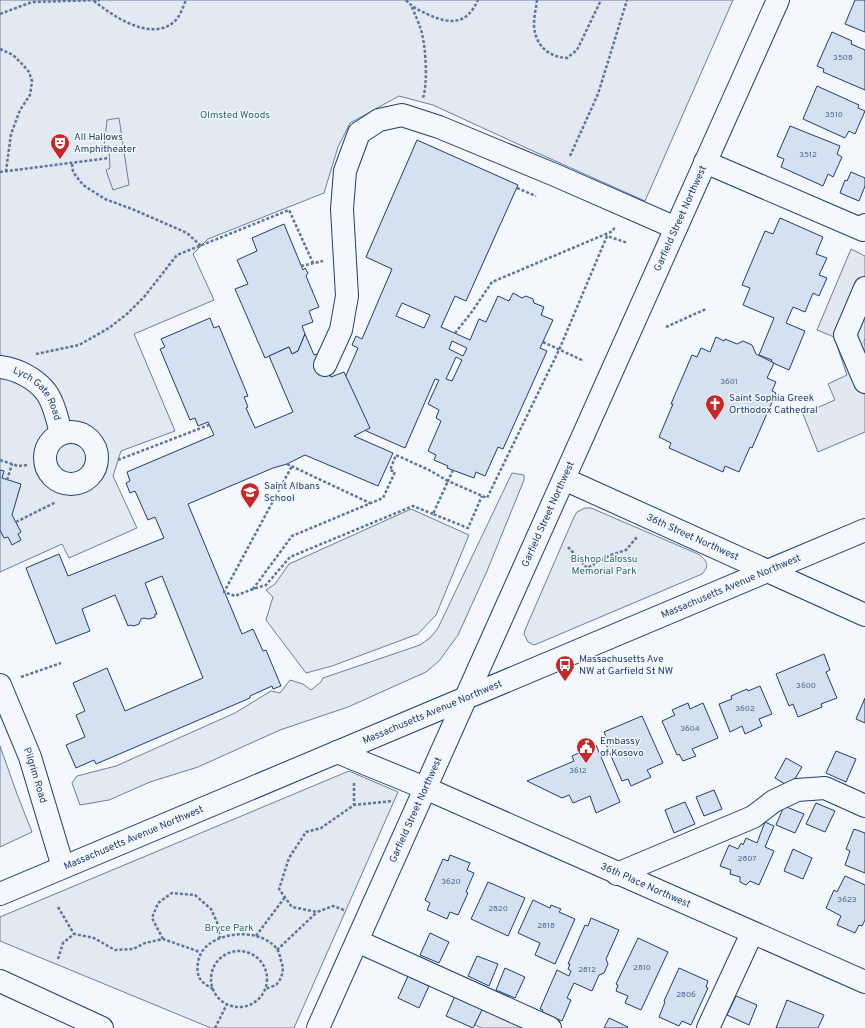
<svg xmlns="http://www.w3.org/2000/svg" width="865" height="1028" viewBox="0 0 865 1028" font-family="Overpass,sans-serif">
<rect width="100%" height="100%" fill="#f4f7fb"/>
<g fill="#e3e9f0" stroke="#687fa3">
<polygon points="0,0 733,0 645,201 533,151 433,105 399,96 350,123 338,147 324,193 208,239 193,254 214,300 134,334 175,431 121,451 113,476 137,528 69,558 62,544 0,572"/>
<polygon points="512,473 524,475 524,480 487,571 458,635 439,661 426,672 348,707 280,730 198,767 150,782 109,800 80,805 72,783 77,776 116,766 235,713 271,691 280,693 290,680 303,684 311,690 321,682 323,678 420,645 430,638 438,628"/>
<path d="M585,508H591L698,554C707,560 710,566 702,574L539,643L534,645L528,642L524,634L525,630L574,517L577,512Z"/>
<polygon points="411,509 469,535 436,615 418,634 332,666 306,673 266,620 273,597 266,590 275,584 289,564"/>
<polygon points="0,746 17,794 32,832 0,847"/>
<polygon points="349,771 398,792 294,1028 211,1028 0,941 0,917"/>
</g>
<g fill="#e3e8f0" stroke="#687fa3">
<polygon points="119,118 129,185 113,190 106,170 110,168 109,150 104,148 107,120"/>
<polygon points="851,249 865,256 865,338 864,342 865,346 865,432 818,452 803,414 835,400 828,384 847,375 834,337 817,330"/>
<polygon points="484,1004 536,1028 482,1028 475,1025"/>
</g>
<g fill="#d5e0f0" stroke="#1d3f73" fill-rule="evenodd">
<polygon points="855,0 865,0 865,32 845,24"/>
<polygon points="832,32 852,41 851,44 865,50 865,90 823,72 824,69 817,66"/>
<polygon points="817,86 859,105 858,108 865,111 855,134 849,131 845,138 803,119"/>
<polygon points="790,126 840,146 837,154 842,157 833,177 828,174 823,186 781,167 784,159 777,156"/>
<path d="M417,140L518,185L466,301L455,296L441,327L470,340L479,319L486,322L498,296L509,301L513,293L522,298L526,296L533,299L534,303L544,307L541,315L553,320L540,348L547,351L503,449L498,447L485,476L476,472L474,478L447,468L448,466L434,460L436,455L428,451L441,421L436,418L439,410L428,404L439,380L435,379L405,448L348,423L345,430L326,421L358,348L352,345L356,336L362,339L392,269L366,257ZM402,303L430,315L424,328L396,316ZM452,341L467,348L463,356L449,349ZM456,357L462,360L452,381L446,379Z"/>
<polygon points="851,172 865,178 865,186 859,201 840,193 845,180 847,181"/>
<polygon points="780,218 823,237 816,254 827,258 819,275 827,278 819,296 813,293 805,312 793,307 786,323 805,331 789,370 771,362 772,360 759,355 774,318 743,305 750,288 742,285 765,231 773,234"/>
<polygon points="284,224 303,270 305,268 308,273 306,276 319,307 309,311 313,322 302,326 305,334 298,351 292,354 289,347 265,358 235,289 248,284 237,260 257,251 252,238"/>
<polygon points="210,318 214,328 219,326 248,396 244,397 248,407 246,408 255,428 293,412 269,356 289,347 292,354 298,351 305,334 314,355 320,353 331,377 344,372 352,389 370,428 354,436 393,453 378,486 305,455 287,464 273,468 188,504 242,634 253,629 263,651 266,650 281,686 273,689 272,686 250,696 250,698 96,764 94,760 76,768 66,745 85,737 76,715 85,711 73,683 107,668 125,711 203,678 162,576 145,583 157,614 155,614 155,617 149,619 144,618 141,619 139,624 134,626 130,625 128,626 115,595 82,609 90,631 56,644 26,568 59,554 68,576 164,538 155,517 148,520 135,491 130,493 126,483 130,481 127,472 214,435 208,422 198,426 195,418 190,420 160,349 165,347 161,339"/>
<polygon points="716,337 724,341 725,339 737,344 743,341 752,345 756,354 774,363 767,378 776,382 772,391 776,393 752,448 750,447 739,472 725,466 723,472 669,448 671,443 659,437 673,404 671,404 692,355 697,357 701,348 710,352"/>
<polygon points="0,470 4,471 2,478 21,484 12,515 21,532 18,534 21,540 12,545 8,537 4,538 0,530"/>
<polygon points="824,654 830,670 826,672 837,698 821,704 822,707 798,717 793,704 789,706 776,674"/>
<polygon points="760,686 772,714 759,719 762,726 745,734 742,726 730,732 719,704 732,699 731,696 747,689 748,691"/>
<polygon points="865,698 865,723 856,719"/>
<polygon points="688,703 690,709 703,703 718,738 692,749 696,756 683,761 679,754 677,755 662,721 675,715 672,710"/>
<polygon points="642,716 663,763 647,770 651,777 631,786 628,779 622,781 605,742 608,741 604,732"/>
<polygon points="596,745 620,802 596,813 590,796 573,803 569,795 562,798 527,781 574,761 572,756"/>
<polygon points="836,751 856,759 846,782 826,773"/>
<polygon points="786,758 802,767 790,787 775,778"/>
<polygon points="714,790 722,809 704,816 696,797"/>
<polygon points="685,802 695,824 674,833 665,810"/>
<polygon points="816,803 835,811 825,832 806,824"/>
<polygon points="784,806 804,814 795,833 776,825"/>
<polygon points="765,822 774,826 765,847 774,851 759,885 750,881 746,885 740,882 740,877 730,874 731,870 720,866 729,845 738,849 741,843 743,845 746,838 757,843"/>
<polygon points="854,829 865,833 865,873 845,865 850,851 846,849"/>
<polygon points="793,849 812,858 803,879 784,871"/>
<polygon points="450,855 470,863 467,870 474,873 466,892 468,893 458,915 450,912 447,919 427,910 430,903 425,900 443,859 448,861"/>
<polygon points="845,876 865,885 865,920 862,926 859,925 855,933 837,925 841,916 826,908 834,890 837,892"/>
<polygon points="488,882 525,898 508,936 471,919"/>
<polygon points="533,900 550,908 551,905 561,909 559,912 575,919 555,964 535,955 540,943 518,933"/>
<polygon points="591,918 619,930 606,959 608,964 604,973 599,975 592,991 574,983 567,998 571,1000 562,1021 542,1012 543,1010 540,1009 557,970 569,976 571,971 568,969 570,964 568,964 585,925 588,926"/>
<polygon points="430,933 449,942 439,963 420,955"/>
<polygon points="638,938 668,952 641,1010 625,1003 628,996 616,991 618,985 616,984"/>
<polygon points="477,956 498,964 489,986 468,976"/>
<polygon points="505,968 525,977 515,998 496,990"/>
<polygon points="679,968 708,981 706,987 708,988 691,1025 682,1021 679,1026 659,1017 665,1002 664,1001"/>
<polygon points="408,976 429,986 419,1008 398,998"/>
<polygon points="455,996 483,1008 473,1028 446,1016"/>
<polygon points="736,996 757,1005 749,1025 727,1015"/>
<polygon points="787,1000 824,1015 818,1028 776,1028"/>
<polygon points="609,1018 628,1027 627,1028 604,1028"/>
</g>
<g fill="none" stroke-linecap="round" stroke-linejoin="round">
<g stroke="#1d3f73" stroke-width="24">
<g id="minor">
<polyline points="705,162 863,230 865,225"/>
<polyline points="865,288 845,335 865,382"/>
<polyline points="325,365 341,330 347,296 342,209 345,171 359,133 379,120 402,115 439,127 555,175 676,228"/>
<path id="s1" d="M0,367C17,369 35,378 46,392C54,403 58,421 61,434"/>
<circle cx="71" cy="458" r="26"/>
<path id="s2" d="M564,479L865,615"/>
<path id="s3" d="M0,685L30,757L63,867"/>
<path id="s4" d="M425,788L865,982"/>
<polyline points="617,874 753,817 774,801 797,790 825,788 865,806"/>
<polyline points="357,941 550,1028"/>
<polyline points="708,1028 752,933"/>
</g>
</g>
<g stroke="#1d3f73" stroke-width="24">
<g id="major">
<polyline points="337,752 425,788"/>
<path id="s5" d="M0,894L865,530"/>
<polyline points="0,981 102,1028"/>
<path id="s6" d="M318,1028L778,0"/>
</g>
</g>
<g stroke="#5e769c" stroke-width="2.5" stroke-dasharray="3 2" stroke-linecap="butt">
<path d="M406,0C413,8 419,10 429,15C452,25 467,24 478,0"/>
<path d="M537,0C536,8 534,17 534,25C535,45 548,57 567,58L577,50L601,0"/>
<path d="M94,1C113,16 150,42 174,22C180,17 183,7 186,0"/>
<path d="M412,7C415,15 419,23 421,30C426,47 428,82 423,98"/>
<polyline points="0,14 32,2 100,0"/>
<polyline points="0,49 13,55 23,65 29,72 32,81 30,95 20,110 11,134 6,171"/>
<polyline points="570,156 598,94 627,0"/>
<polyline points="72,164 73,172 83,185 105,199 132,209 187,233 201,246"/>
<polyline points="0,172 109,158"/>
<polyline points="517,188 536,196"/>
<polyline points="301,266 323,261"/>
<polyline points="666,327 706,309"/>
<polyline points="455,333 471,313 492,282 613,231 615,226"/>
<polyline points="543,342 584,361"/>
<polyline points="36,354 79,345 109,328 127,314 144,297 177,255 289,210 313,263"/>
<polyline points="0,460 18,466 28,465"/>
<polyline points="118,460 209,425"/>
<polyline points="287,464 370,503"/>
<polyline points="453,470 448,481 487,498 559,350 607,236 628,243"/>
<polyline points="7,480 12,464"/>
<polyline points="433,514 413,506 290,557 266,585 253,589 292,536 383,498 395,472 390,470 396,455 429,470 448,481 433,514 468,528 482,496"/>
<polyline points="16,522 56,502"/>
<polyline points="568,547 587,568 611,555 626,550 637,537"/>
<polyline points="253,589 235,596 224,592 292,466"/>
<polyline points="21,677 61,663"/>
<polyline points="354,783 354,805"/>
<polyline points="58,907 74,934"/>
<polyline points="344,910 333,906 317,912 292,907 279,889 289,858 306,832 321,828 354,805 392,801"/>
<polyline points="256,936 285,897"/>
<polyline points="163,939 152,918 158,903 172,893 195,895 211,909 217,922 220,938"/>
<polyline points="277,950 317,912"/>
<circle cx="239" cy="979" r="28"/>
<polyline points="58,959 63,943 74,934 94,938 115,950 133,949 145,943 163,939 200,952"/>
<path d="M213,989C200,982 196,977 198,962C200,952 205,946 214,941C232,931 263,931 277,949C280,953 280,959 282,964C284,970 282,978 277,984C275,986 269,987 266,989"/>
<polyline points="215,1028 227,1004"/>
</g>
<use href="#minor" stroke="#f4f7fb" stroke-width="22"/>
<use href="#major" stroke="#f4f7fb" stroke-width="22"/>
</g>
<defs>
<g id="theatre-pin" transform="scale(1)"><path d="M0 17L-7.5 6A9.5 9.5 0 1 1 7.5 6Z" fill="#c62828" stroke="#f4f7fb"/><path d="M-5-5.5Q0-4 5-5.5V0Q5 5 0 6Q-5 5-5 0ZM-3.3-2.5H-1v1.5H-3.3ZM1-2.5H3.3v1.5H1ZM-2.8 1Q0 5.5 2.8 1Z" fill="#fff"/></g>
<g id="church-pin" transform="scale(1)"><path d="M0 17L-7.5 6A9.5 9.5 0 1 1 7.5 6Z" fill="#c62828" stroke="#f4f7fb"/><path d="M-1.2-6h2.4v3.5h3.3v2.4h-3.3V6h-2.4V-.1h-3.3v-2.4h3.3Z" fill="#fff"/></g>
<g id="school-pin" transform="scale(1)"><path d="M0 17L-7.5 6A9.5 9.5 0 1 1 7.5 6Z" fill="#c62828" stroke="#f4f7fb"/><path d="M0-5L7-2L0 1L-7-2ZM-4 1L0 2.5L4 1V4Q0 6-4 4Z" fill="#fff"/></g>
<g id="bus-pin" transform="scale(1)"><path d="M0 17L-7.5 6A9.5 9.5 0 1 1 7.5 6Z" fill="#c62828" stroke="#f4f7fb"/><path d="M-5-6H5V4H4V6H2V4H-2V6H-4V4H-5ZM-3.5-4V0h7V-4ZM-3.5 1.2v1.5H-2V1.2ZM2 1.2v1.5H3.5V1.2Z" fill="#fff"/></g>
<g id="civic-pin" transform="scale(1)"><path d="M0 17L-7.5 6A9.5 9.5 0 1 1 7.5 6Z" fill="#c62828" stroke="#f4f7fb"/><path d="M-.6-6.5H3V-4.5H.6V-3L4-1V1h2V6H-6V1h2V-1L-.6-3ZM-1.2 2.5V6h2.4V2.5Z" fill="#fff"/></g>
</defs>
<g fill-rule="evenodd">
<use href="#theatre-pin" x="60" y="143"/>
<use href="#church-pin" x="715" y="404"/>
<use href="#school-pin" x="250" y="492"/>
<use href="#bus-pin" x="565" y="665"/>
<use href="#civic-pin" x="586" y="747"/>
</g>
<g text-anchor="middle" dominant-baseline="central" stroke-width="3" stroke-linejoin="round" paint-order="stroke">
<g font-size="8" fill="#4b6792">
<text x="843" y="58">3508</text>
<text x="834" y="115">3510</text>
<text x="808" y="155">3512</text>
<text x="729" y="382">3601</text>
<text x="806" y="686">3600</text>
<text x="745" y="709">3602</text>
<text x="690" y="729">3604</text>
<text x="578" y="771">3612</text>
<text x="747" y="859">2807</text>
<text x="451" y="882">3620</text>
<text x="847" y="900">3623</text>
<text x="498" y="909">2820</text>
<text x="546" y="926">2818</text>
<text x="642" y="968">2810</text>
<text x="587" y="970">2812</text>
<text x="686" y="995">2806</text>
</g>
<g font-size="10" fill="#2c6c60" stroke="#f4f7fb">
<text x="235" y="115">Olmsted Woods</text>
<text x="604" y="559">Bishop Lalossu<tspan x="604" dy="12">Memorial Park</tspan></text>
<text x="229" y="928">Bryce Park</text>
</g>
<g font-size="10" fill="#1d3f73" stroke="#f4f7fb" text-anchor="start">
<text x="74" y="137">All Hallows<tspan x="74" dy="12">Amphitheater</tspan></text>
<text x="729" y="398">Saint Sophia Greek<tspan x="729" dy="12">Orthodox Cathedral</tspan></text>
<text x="264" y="486">Saint Albans<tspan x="264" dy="12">School</tspan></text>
<text x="579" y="659">Massachusetts Ave<tspan x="579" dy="12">NW at Garfield St NW</tspan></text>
<text x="600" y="741">Embassy<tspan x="600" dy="12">of Kosovo</tspan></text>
</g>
<g font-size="10" fill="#1d3f73" stroke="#f4f7fb">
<text stroke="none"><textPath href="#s6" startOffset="887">Garfield Street Northwest</textPath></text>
<text stroke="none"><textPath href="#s1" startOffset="49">Lych Gate Road</textPath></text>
<text stroke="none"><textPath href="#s6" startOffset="563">Garfield Street Northwest</textPath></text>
<text stroke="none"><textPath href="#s2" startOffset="141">36th Street Northwest</textPath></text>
<text stroke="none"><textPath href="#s5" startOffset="793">Massachusetts Avenue Northwest</textPath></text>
<text stroke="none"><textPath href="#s5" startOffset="469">Massachusetts Avenue Northwest</textPath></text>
<text stroke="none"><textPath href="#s3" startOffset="97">Pilgrim Road</textPath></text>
<text stroke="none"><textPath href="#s6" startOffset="239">Garfield Street Northwest</textPath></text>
<text stroke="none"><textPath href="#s5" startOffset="145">Massachusetts Avenue Northwest</textPath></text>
<text stroke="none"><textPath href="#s4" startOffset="241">36th Place Northwest</textPath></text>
</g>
</g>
</svg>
